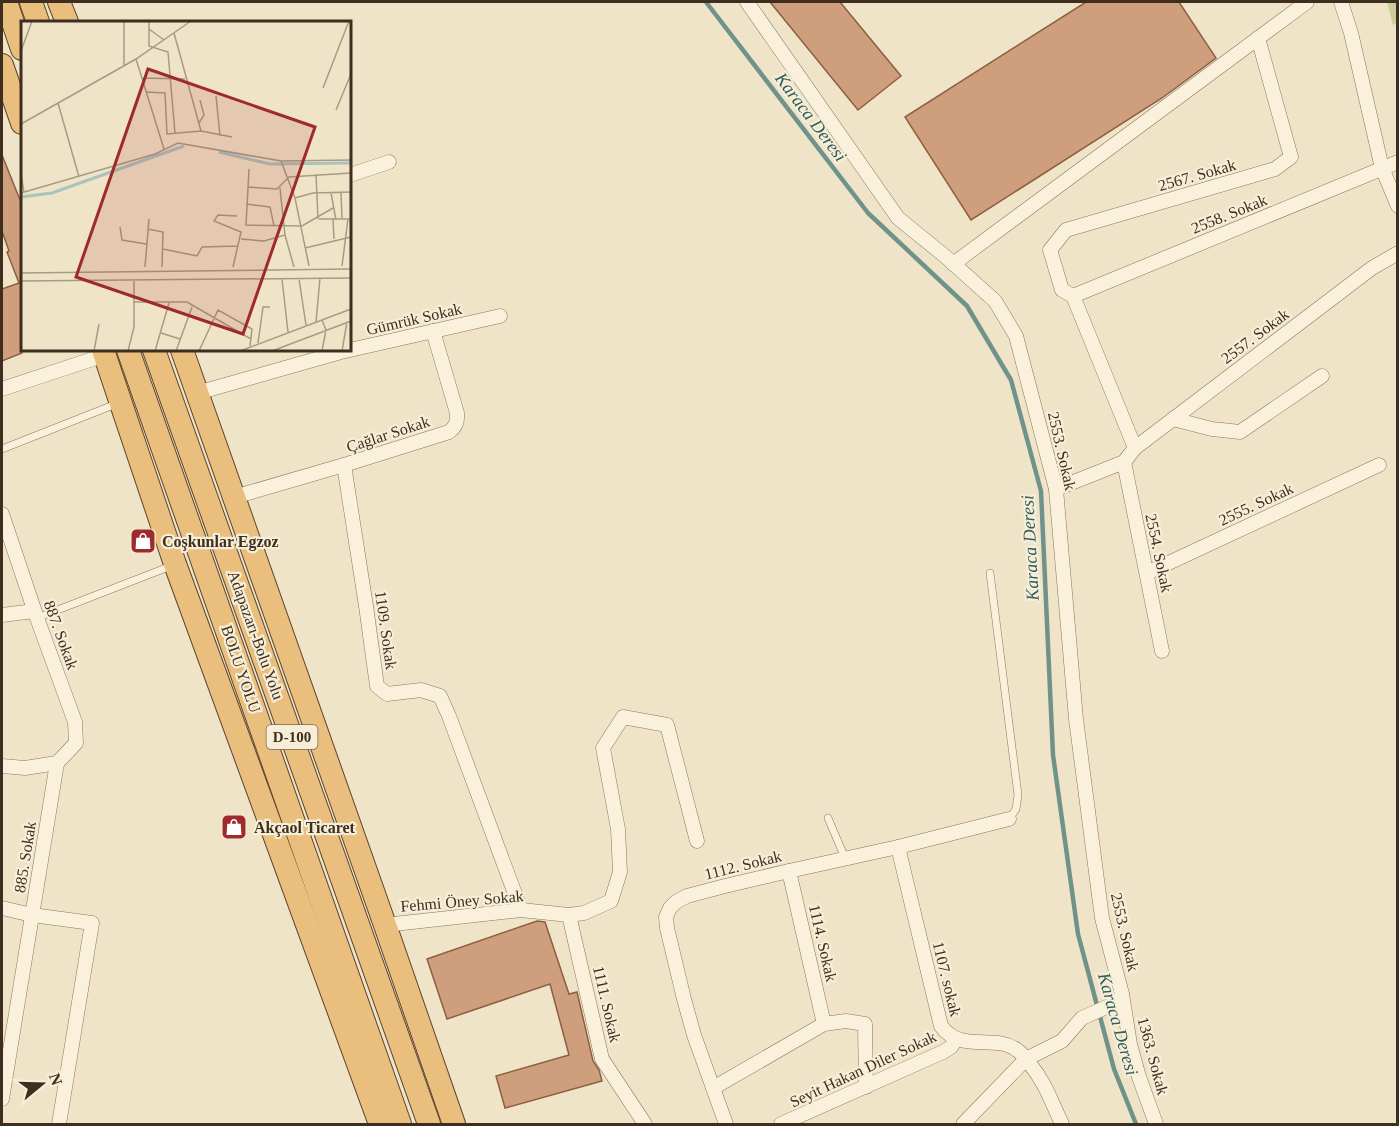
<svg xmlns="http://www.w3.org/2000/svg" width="1399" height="1126" viewBox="0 0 1399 1126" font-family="Georgia,serif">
<rect width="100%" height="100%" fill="#f0e4c8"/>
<polygon fill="#c9cf9b" points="1387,2 1397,2 1397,23 1393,25"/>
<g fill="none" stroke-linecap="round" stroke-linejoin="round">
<polyline stroke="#6f938a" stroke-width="4.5" points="706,2 868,213 967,306 1011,380 1041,491 1053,755 1078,934 1114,1069 1136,1124"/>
</g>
<g fill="#cf9f7d" stroke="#8d5f41" stroke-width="1.5">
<polygon points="770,2 840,2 901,76 858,110"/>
<polygon points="1086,2 1179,2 1216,58 1162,98 971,220 905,117"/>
<polygon points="2,155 22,205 22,353 2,361 2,289 19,283 7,252 9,251 2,231"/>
<polygon points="537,921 545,922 569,994 577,992 593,1061 599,1070 602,1081 505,1108 496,1076 569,1055 550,984 447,1019 427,959"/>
</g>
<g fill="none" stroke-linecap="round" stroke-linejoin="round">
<g stroke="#8d765c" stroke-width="8">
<g id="service">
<polyline points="2,449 116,404"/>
<polyline points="990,573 1018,795 1016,809 1009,819"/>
<polyline points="37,618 171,566"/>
<polyline points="828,818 845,858"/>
</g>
</g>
<g stroke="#8d765c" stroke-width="15">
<g id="minor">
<polyline points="747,2 898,218 946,257 995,301 1016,336 1056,489 1076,719 1102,918 1122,994 1118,1002 1082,1018 1062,1041 1026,1059 963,1124"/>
<polyline points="1341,2 1351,33 1382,168 1398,206"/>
<polyline points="350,175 389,162"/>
<polyline points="953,264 1307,2"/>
<polyline points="1073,296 1062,290 1050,250 1066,230 1275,169 1291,157 1258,38"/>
<polyline points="1073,296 1398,162"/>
<polyline points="2,389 105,355"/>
<polyline points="197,393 341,352 500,316"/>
<polyline points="1173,419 1212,429 1240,432 1322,376"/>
<polyline points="1135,448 1372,268 1398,253"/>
<polyline points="1124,462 1162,651"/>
<polyline points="344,465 366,606 377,686 387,694 421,690 440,696 449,716 521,910"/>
<polyline points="1056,489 1124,462 1135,448 1073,296"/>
<path d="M234,497L344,465L449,432C456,427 458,421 457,413L433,331"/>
<polyline points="2,514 37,618 75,722 76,743 57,763"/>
<polyline points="1147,573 1379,465"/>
<polyline points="2,615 34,611"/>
<polyline points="2,766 25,768 57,763"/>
<path d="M898,847L941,1026C962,1054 994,1033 1017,1050C1022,1053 1026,1059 1030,1064C1046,1084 1051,1101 1062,1124"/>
<polyline points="789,871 824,1024"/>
<polyline points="2,908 32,915 92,923 59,1124"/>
<polyline points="569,915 602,1059 645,1124"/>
<polyline points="385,925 521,910 569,915 584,913 611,901 620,872 618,829 603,748 623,717 667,725 697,841"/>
<polyline points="1122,994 1130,1044 1139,1077 1156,1124"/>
<polyline points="713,1088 824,1024 846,1021 865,1024 866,1087"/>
<polyline points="2,1099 57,763"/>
<polyline points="726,1124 694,1035 684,999 667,928 666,917 670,908 676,902 687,896 725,886 789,871 898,847 1009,819"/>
<polyline points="781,1124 943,1052 951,1047 956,1039"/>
</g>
</g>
<g stroke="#5b4430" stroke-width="24">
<g id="trunk">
<polyline points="6,2 22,49"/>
<polyline points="31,2 38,22"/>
<polyline points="59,2 67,22"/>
<polyline points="2,65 22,123"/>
<polyline points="103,350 175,564 380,1124"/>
<polyline points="128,350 400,1124"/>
<polyline points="154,350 429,1124"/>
<polyline points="182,350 385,925 454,1124"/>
</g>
</g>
<use href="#service" stroke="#faf1dc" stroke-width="7"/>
<use href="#minor" stroke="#faf1dc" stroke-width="14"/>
<use href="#trunk" stroke="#eabe7c" stroke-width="22"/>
</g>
<defs>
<g id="shop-square" transform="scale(1.35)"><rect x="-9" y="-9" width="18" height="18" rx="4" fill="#9e2a2b" stroke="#f7eed8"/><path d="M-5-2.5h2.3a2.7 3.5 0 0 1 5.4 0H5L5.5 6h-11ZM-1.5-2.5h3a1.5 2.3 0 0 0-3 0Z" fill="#fff"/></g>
</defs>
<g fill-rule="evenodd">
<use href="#shop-square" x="143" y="541"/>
<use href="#shop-square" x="234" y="827"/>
</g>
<g text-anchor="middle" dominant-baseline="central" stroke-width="4.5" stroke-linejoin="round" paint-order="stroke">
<rect fill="#f7eed8" stroke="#756857" stroke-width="1.5" x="266.5" y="725" width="51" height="24" rx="4.5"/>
<g font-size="15" font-weight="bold" fill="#3d2e20">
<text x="292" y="737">D-100</text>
</g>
<g font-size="16" fill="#3d2e20" stroke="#f7eed8">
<text transform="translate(1197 175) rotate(-16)">2567. Sokak</text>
<text transform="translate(1229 214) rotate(-22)">2558. Sokak</text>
<text transform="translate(414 319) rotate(-13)">Gümrük Sokak</text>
<text transform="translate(1255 336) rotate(-37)">2557. Sokak</text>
<text transform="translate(388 434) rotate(-18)">Çağlar Sokak</text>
<text transform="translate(1062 451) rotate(77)">2553. Sokak</text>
<text transform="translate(1256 504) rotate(-25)">2555. Sokak</text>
<text transform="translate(1159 553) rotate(78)">2554. Sokak</text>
<text transform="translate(386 630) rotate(82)">1109. Sokak</text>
<text transform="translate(61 635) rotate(70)">887. Sokak</text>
<text transform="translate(256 635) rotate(70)">Adapazarı-Bolu Yolu</text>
<text transform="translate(241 669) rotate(71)">BOLU YOLU</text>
<text transform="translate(25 857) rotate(-81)">885. Sokak</text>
<text transform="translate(743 865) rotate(-14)">1112. Sokak</text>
<text transform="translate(462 901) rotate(-5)">Fehmi Öney Sokak</text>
<text transform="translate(1125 932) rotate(77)">2553. Sokak</text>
<text transform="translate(823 943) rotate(77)">1114. Sokak</text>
<text transform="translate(947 979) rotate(76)">1107. sokak</text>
<text transform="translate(607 1004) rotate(77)">1111. Sokak</text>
<text transform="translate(1153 1056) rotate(75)">1363. Sokak</text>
<text transform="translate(863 1069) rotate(-25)">Seyit Hakan Diler Sokak</text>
</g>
<g font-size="16" font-weight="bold" fill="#3d2e20" stroke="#f7eed8" text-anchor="start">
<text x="162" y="541">Coşkunlar Egzoz</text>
<text x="254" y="827">Akçaol Ticaret</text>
</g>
<g font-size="18" font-style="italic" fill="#2f5d5a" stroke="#f7eed8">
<text transform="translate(811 117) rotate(53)">Karaca Deresi</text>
<text transform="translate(1030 548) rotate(-93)">Karaca Deresi</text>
<text transform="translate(1118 1024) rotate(74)">Karaca Deresi</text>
</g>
</g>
<g transform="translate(21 21)">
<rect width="330" height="330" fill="#f0e4c8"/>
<path fill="none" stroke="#a9c4bc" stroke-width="3" d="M198,131L249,143L330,142M0,176L31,172L163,125"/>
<path fill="none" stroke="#a89b85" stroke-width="1.5" d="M103,0V44M128,0V25L147,31L154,112M128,8L143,19M153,12L180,110M0,30L11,0M115,38L143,128M121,57L164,58M302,67L328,0M125,71L144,72L146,113L180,110L211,116M195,75L199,115M37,82L58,156M315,89L330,53M178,102L183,94L179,79M0,103L115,38L170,0M260,140L330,139M228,148L225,204L281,205L312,187M0,153L3,171M295,153L297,198M227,166L256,168L268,156L330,152M259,167L264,214L273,246M320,171L321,198M0,172L134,133L157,122L260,140L274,177L288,245M310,172L315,199M274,177L292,172L330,171M225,183L249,186M249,186L253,205M298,198H330M312,198L313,218M99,206L101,219L125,223M127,208L142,211L141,246M220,218L243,220L264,214M284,227L330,216M142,228L176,235L181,226L217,225M321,245L327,198M124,246L128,198M212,246L220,211L193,200L197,194L216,195M0,252L330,248M261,258L267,311M278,258L285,304M0,260L330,257M113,281H166L230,318M301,299L305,309L301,330M295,301L299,257M140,312L159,318M237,322L242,286H249M73,330L78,303M107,330L113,306V259M134,330L148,282M155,330L171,286M178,330L197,289L231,308L229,325M219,330L330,288M251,330L330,300M321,330L326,301"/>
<path fill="#9e2a2b" fill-opacity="0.15" stroke="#9e2a2b" stroke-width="3" d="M127,48L294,106L222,313L55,256Z"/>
<rect width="330" height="330" fill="none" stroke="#3d2e20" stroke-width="3"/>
</g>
<rect width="1399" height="1126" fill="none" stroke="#3d2e20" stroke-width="6"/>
<g transform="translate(42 1084) rotate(71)" stroke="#f7eed8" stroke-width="4.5" paint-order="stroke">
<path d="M0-4.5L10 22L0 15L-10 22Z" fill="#3d2e20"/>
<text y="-9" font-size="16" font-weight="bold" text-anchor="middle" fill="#3d2e20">N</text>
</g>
</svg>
